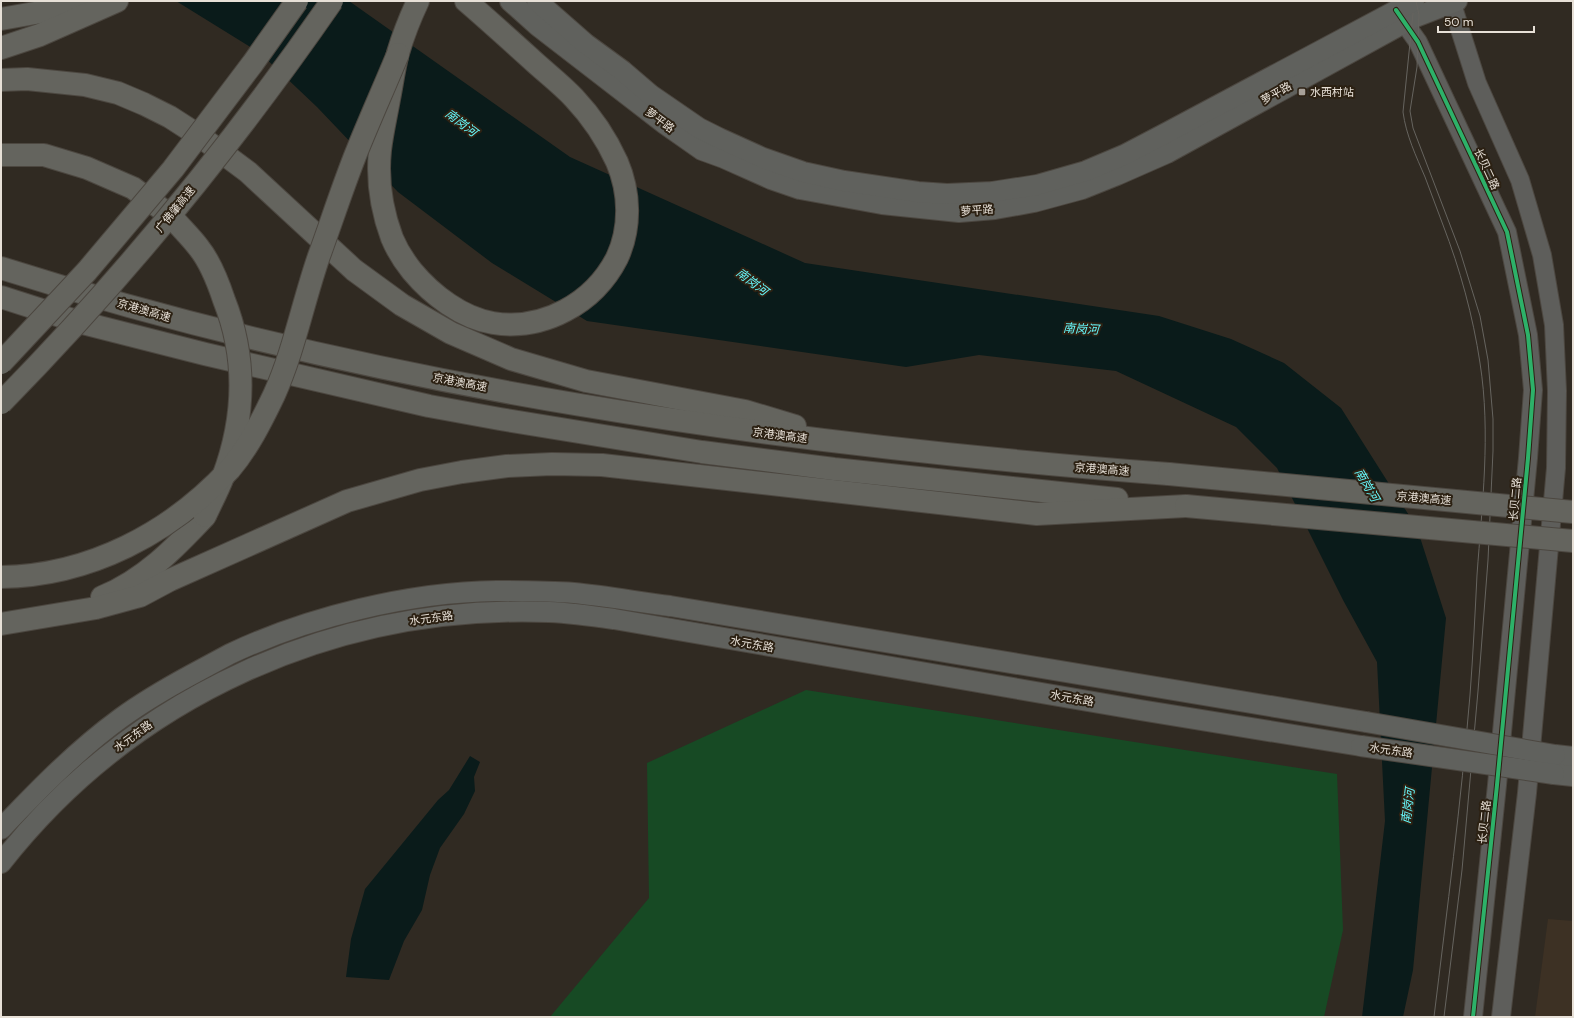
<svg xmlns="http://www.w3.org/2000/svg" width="1574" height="1018" viewBox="0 0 1574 1018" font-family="'DM Sans','Noto Sans SC',sans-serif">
<rect width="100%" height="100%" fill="#302a22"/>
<polygon fill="#3d3124" points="1548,919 1573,921 1573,1017 1535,1017"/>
<polygon fill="#174a24" points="806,690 1337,774 1343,930 1324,1017 550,1017 649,898 647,763"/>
<g fill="#0a1b1a">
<polygon points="176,1 349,1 570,157 805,263 1159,316 1231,339 1284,363 1341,408 1417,528 1446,618 1413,970 1403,1017 1362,1017 1385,821 1377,662 1343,600 1277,468 1236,427 1116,371 979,355 906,367 587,321 492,263 398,192 317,107 260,53"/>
<polygon points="470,756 480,762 474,777 475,791 464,814 440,848 430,875 422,910 404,941 389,980 346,977 351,939 365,889 438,800 449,790"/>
</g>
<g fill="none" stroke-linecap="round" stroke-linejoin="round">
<g stroke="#4c4740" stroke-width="20">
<g id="tertiary">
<polyline points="1451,1 1477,83 1520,180 1542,255 1554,325 1557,391 1556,468 1527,793 1501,1017"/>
<polyline points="1396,11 1418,42 1507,232 1528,335 1533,390 1528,458 1497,785 1473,1017"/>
</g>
</g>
<g stroke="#4c4740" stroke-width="22">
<g id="secondary">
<polyline points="510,1 538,26 665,124 702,150 724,158 771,179 800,189 882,204 959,212 995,209 1034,202 1082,189 1117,175 1167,153 1413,18 1457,1"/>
<polyline points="537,1 586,44 623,71 651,95 699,128 719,138 763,158 803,172 844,181 918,192 947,194 992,192 1037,185 1086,171 1124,155 1166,133 1414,1"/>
<polyline points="1555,755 1573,757"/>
<polyline points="1554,774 1573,776"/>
<path d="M1,829C39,789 77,750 121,718C143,702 167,688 191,675C204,668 217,661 230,654C308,617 410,592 496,591C522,591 549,591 574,593C606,596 638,602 670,606L1366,722"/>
<path d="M1,863C133,695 336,604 549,612C571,613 593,616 614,619L1140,710L1361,746"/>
</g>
</g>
<g stroke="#4c4740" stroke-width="24">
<g id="motorway">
<path d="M418,1C410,18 403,36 398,53C394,68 392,84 389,99C386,116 382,133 380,150C377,179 382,211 392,238C397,250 404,261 412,271C432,295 462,318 493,323C544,331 594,303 617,258C631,228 630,192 617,162C607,140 591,116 574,98C561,84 545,72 530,58C509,39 488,20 466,1"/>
<polyline points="1,19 92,3"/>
<polyline points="1,48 40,35 117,1"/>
<polyline points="1,80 27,79 85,85 118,93 144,104 170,117 201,137 248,172 354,270 402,305 451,333 511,359 586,381 745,411 795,426"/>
<polyline points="1,155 44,155 87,168 133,188 171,216"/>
<path d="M1,268C379,388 775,444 1169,474"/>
<polyline points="1,297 79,322 205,354 429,406 500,419 702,452 834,469 1117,499"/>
<path d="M102,597C144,580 175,548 205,516"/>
<polyline points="1,624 96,608 140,596 170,580 347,501 420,480 462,472 507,466 552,464 602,465 1037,514 1186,506"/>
</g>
</g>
<use href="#tertiary" stroke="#5e5e5b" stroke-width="18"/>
<use href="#secondary" stroke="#60615d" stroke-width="20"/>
<use href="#motorway" stroke="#64645e" stroke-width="22"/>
<g stroke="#66645f" stroke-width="1">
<polyline points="1416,1 1419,15 1417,67 1410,111 1413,128 1460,251 1480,316 1488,360 1493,419 1493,451 1488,560 1478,691 1462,870 1444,1017"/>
<path d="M1413,13L1403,112C1406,135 1416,156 1425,177C1431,193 1437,209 1443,225C1460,269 1473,316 1480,363C1491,433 1482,505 1477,575C1475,615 1473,655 1470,695C1461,803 1447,910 1434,1017"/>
</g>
<g stroke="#4c4740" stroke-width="22" stroke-linecap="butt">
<g id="secondary-bridge">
<polyline points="1366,722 1555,755"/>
<polyline points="1361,746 1554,774"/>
</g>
</g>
<g stroke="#4c4740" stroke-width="24" stroke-linecap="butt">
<g id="motorway-bridge">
<path d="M171,216C180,227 191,237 199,248C211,263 218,282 224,300C247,358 245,418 223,477C218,490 211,503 205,516"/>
<polyline points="1,363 87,271 173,169 253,63 297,1"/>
<path d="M1,403C123,279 233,144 332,1"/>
<polyline points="1169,474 1573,512"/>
<polyline points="1186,506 1573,541"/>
<path d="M1,577C89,576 171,533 230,469C248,448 262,420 274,395C294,351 303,302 319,256C331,223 342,189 355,156C369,121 384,88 398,54"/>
</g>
</g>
<use href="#secondary-bridge" stroke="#60615d" stroke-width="20"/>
<use href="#motorway-bridge" stroke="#64645e" stroke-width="22"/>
<g stroke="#2c2113" stroke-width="6">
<polyline id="cycleway" points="1396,10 1418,42 1507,232 1528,335 1533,390 1528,458 1497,785 1473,1017"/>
</g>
<use href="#cycleway" stroke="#2db169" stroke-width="4"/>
</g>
<rect fill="#a7a098" stroke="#2c2113" stroke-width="1.5" x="1298" y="88" width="8" height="8" rx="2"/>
<g text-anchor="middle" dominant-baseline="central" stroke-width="4" stroke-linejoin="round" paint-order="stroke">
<g font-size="11" fill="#e7e0d7" stroke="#2c2113" text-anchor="start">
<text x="1310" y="92">水西村站</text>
</g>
<g font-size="11" fill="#e7e0d7" stroke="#2c2113">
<text transform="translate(1276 93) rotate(-29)">萝平路</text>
<text transform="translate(660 120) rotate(37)">萝平路</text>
<text transform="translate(1487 169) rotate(65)">长贝二路</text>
<text transform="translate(175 209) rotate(-51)">广佛肇高速</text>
<text transform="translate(977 210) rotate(-4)">萝平路</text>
<text transform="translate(144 310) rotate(16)">京港澳高速</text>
<text transform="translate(460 382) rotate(11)">京港澳高速</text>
<text transform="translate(780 435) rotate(7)">京港澳高速</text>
<text transform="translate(1102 469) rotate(4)">京港澳高速</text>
<text transform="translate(1424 498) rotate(5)">京港澳高速</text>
<text transform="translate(1515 499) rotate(-85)">长贝二路</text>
<text transform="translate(431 618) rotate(-8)">水元东路</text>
<text transform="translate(752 644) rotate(10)">水元东路</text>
<text transform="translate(1072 698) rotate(10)">水元东路</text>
<text transform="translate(133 736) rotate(-36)">水元东路</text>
<text transform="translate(1391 750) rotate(8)">水元东路</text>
<text transform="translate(1484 822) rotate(-84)">长贝二路</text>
</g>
<g font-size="12" font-style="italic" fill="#67fafd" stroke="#2c2113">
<text transform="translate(461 123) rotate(37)">南岗河</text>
<text transform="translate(752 282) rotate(37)">南岗河</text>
<text transform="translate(1081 329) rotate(3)">南岗河</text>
<text transform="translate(1367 485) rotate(60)">南岗河</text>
<text transform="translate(1408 806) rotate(-83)">南岗河</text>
</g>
</g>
<rect width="1574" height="1018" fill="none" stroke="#e7e0d7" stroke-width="4"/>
<path d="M1438 26v6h96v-6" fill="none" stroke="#e7e0d7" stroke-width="2"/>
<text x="1444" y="26" font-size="12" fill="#e7e0d7" stroke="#2c2113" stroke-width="3" paint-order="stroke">50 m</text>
</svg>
